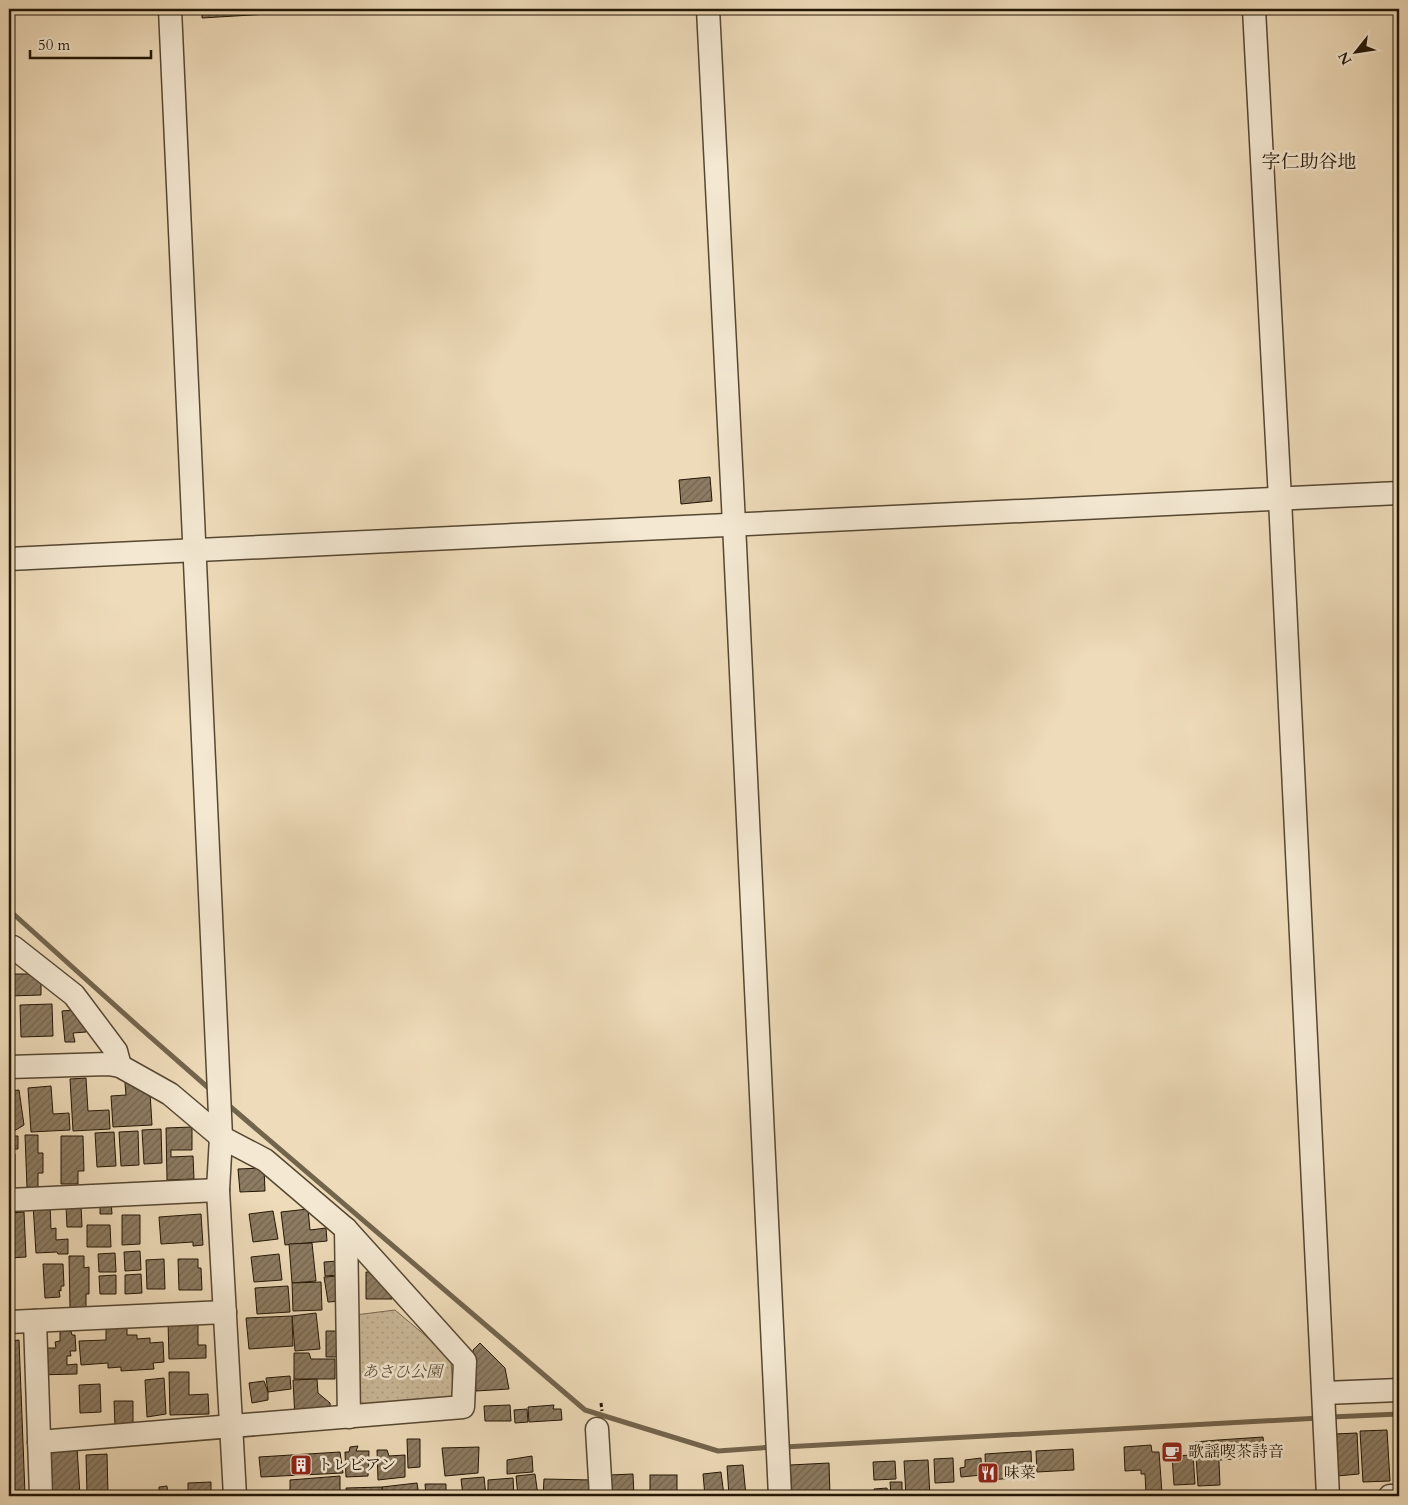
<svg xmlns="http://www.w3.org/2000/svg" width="1408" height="1505" viewBox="0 0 1408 1505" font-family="Cardo,'Noto Serif JP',serif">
<defs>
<pattern id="park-dots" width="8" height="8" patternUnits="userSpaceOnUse" patternTransform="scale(1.25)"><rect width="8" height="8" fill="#cbba9a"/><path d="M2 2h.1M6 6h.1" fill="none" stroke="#ae9f83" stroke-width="1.8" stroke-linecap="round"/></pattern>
<pattern id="building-hatch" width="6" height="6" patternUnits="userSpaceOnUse" patternTransform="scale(1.25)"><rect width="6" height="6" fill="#8d7c63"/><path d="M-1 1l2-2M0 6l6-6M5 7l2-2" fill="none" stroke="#736550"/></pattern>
</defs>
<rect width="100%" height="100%" fill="#eedbb9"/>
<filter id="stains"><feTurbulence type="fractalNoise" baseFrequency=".004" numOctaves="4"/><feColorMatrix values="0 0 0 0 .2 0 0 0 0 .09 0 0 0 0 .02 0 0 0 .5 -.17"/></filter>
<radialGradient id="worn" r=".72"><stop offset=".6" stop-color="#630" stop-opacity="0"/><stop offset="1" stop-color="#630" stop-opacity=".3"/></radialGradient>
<polygon fill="url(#park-dots)" stroke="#776850" points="395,1310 446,1353 451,1361 454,1402 360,1418 355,1315"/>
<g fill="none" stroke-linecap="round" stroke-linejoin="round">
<g stroke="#73644c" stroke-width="5">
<polyline points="9,910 139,1027 212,1091"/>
<polyline points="226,1103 585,1410 718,1451 773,1447"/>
<polyline points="1331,1417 1399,1414"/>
<polyline points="784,1447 1320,1418"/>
</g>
</g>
<g fill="url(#building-hatch)" stroke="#231605">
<polygon points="202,9 268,9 268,14 202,18"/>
<polygon points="710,477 712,501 681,504 679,480"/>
<polygon points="9,974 33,974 35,979 41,979 41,995 9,996"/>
<polygon points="9,1002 14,1002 13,1013 9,1012"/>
<polygon points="52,1004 53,1036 21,1037 20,1005"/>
<polygon points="84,1009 86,1032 73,1033 75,1042 65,1042 62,1011"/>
<polygon points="86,1078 88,1111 109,1110 110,1129 73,1131 70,1079"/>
<polygon points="142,1082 143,1092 150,1092 152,1125 113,1127 111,1096 126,1095 125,1083"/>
<polygon points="51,1086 53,1114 69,1113 70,1130 31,1132 28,1088"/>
<polygon points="19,1090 24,1125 14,1131 9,1131 9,1091"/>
<polygon points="192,1127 192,1150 171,1150 171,1157 193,1156 194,1179 167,1180 166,1128"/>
<polygon points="161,1129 162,1163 144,1164 142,1130"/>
<polygon points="138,1131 139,1165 121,1166 119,1132"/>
<polygon points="114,1132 116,1166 97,1167 95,1133"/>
<polygon points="25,1135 38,1135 38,1153 43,1153 43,1173 38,1173 38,1188 27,1188"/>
<polygon points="9,1136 18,1136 18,1149 10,1149 10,1154 15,1154 15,1187 9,1188"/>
<polygon points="61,1136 83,1136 84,1171 78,1171 78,1184 61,1184"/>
<polygon points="264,1168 265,1191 240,1192 238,1169"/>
<polygon points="100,1201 111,1201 112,1214 100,1214"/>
<polygon points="50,1203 51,1229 56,1228 56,1240 68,1239 68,1254 58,1254 57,1252 36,1253 33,1204"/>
<polygon points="81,1205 82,1227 67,1227 66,1206"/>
<polygon points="308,1209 310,1230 326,1228 327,1241 285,1245 281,1212"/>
<polygon points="273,1211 278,1239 253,1242 249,1214"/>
<polygon points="24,1212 26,1257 9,1258 9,1213"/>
<polygon points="201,1214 203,1245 193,1246 193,1242 161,1244 159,1217"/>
<polygon points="122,1215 140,1215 140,1244 122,1245"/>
<polygon points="87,1225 110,1225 111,1247 87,1247"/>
<polygon points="312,1243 316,1281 292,1283 289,1244"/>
<polygon points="140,1251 141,1270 125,1271 124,1252"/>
<polygon points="115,1253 116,1272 99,1272 98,1254"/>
<polygon points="279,1254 282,1280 254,1282 251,1257"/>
<polygon points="69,1256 84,1256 84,1268 89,1267 89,1294 86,1294 86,1308 70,1308"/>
<polygon points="164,1259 165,1289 147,1289 146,1260"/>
<polygon points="178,1259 198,1259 198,1268 201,1268 202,1290 179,1290"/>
<polygon points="338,1261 338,1275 325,1276 324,1262"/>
<polygon points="43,1264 63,1264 64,1286 61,1286 61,1291 59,1290 60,1297 45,1298"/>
<polygon points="366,1272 382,1272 392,1299 366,1299"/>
<polygon points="141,1274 142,1293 125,1294 125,1275"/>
<polygon points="116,1275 116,1294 100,1294 99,1276"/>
<polygon points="340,1276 342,1301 328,1302 324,1277"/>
<polygon points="321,1282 322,1310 293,1311 292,1283"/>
<polygon points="288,1286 290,1312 257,1314 255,1288"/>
<polygon points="316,1313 320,1349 295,1351 292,1316"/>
<polygon points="292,1316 293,1346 249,1349 246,1318"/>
<polygon points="168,1321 198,1321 198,1345 206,1345 206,1358 169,1359"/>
<polygon points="127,1326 127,1335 137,1335 137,1339 150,1338 150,1343 163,1342 164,1362 153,1363 154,1369 121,1371 121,1367 108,1368 108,1363 81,1365 79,1341 106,1340 106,1327"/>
<polygon points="60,1331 71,1331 72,1335 75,1335 76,1351 70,1351 71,1356 67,1356 67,1365 77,1364 77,1374 36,1375 42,1348 56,1348 55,1342 60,1341"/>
<polygon points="326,1331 341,1331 342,1357 326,1357"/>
<polygon points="19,1340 25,1494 9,1495 9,1341"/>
<polygon points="480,1343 505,1368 509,1389 476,1391 473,1350"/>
<polygon points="294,1353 309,1353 311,1359 335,1359 335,1379 294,1379"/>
<polygon points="169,1372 189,1372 189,1395 208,1394 209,1414 170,1415"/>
<polygon points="290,1376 291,1389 268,1392 266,1378"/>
<polygon points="164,1378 166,1414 147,1417 145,1380"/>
<polygon points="317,1379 318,1393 330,1403 331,1418 295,1419 293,1380"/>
<polygon points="264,1381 268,1392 268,1400 252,1403 249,1383"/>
<polygon points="100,1384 101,1412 80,1413 79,1385"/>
<polygon points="114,1401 133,1401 133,1425 115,1426"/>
<polygon points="510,1405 511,1421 485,1421 484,1406"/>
<polygon points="554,1405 553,1409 561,1409 562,1420 529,1422 528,1407"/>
<polygon points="527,1409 528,1422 515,1423 514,1410"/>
<polygon points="1387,1430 1390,1481 1363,1482 1360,1431"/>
<polygon points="1357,1433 1359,1474 1337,1476 1334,1434"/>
<polygon points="1263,1437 1265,1457 1220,1460 1218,1440"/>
<polygon points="407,1439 420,1439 420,1467 408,1468"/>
<polygon points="1218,1440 1220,1485 1198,1486 1195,1442"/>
<polygon points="1151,1445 1152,1452 1159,1452 1162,1493 1146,1494 1145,1474 1141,1474 1141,1470 1125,1471 1124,1447"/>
<polygon points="358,1446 356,1451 369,1451 368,1476 346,1477 345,1452 349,1452 350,1447"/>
<polygon points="77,1447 80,1496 44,1496 41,1449"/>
<polygon points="479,1447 478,1473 445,1476 442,1448"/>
<polygon points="1073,1449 1074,1470 1037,1472 1036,1451"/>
<polygon points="377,1450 387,1450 389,1456 405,1455 405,1477 378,1480"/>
<polygon points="1031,1451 1032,1477 986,1480 985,1454"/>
<polygon points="340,1452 343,1473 261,1477 259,1457"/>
<polygon points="107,1454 108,1494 87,1494 86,1455"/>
<polygon points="1193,1455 1195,1484 1174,1485 1172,1456"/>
<polygon points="532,1456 533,1472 507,1474 507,1460"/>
<polygon points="953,1458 954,1482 935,1483 934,1459"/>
<polygon points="981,1458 982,1475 961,1477 960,1468 965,1467 965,1460"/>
<polygon points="928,1460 930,1496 906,1496 904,1461"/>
<polygon points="895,1461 896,1479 874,1480 873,1462"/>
<polygon points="829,1463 830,1496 792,1496 790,1465"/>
<polygon points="743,1465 746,1496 729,1496 727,1466"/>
<polygon points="721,1472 724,1496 705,1496 703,1474"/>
<polygon points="535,1474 538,1496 518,1496 516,1476"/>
<polygon points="633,1474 634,1496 610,1496 610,1475"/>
<rect x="650" y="1475" width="27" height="21"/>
<polygon points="340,1476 340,1496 290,1496 290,1480"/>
<polygon points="484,1477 486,1496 463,1496 461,1479"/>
<polygon points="513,1478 514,1496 488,1496 488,1480"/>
<polygon points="544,1479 592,1480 594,1495 543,1496"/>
<polygon points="211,1482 211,1496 188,1496 188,1483"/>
<polygon points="890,1482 902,1482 902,1496 891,1496"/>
<polygon points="417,1483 419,1496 383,1496 382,1487"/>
<polygon points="425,1484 446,1484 446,1496 426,1496"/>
<polygon points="167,1486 168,1496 159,1496 159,1487"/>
<polygon points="382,1487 382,1496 347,1496 346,1488"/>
<polygon points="887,1488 888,1496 875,1496 874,1489"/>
</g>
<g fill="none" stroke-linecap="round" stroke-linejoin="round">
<g stroke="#564732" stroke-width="25">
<g id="minor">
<polyline points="170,9 221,1137 218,1190 235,1496"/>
<polyline points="708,9 734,524 780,1496"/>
<polyline points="1254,9 1280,499 1328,1496"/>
<polyline points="9,559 1399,493"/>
<polyline points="9,947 13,947 74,995 116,1051 120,1066"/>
<polyline points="9,1067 108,1064 120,1066 170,1094 221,1137 265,1160 346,1229 465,1361 463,1407 39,1442"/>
<polyline points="9,1200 218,1190"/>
<polyline points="346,1229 349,1417"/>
<polyline points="35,1321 41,1496"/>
<polyline points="9,1322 225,1312"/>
<polyline points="1324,1393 1399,1390"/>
<polyline points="597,1429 601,1496"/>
<polyline points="1390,1496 1399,1496"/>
</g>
</g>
<polyline stroke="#231605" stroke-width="3" stroke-dasharray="4 2.5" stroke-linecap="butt" points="601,1403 602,1411"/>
<use href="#minor" stroke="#f4e8d2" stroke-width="22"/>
</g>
<defs>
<g id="cafe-square" transform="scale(1.125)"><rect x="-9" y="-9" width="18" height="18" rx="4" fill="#8f2418" stroke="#f4e8d2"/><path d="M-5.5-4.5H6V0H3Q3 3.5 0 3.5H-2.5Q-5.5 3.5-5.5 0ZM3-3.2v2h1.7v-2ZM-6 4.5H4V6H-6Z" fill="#fff"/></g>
<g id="building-square" transform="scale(1.125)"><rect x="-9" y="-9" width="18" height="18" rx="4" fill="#8f2418" stroke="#f4e8d2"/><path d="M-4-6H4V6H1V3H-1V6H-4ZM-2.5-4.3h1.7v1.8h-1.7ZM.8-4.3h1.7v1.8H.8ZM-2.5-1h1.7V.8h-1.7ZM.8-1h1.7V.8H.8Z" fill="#fff"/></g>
<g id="restaurant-square" transform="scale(1.125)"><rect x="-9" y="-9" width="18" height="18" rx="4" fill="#8f2418" stroke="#f4e8d2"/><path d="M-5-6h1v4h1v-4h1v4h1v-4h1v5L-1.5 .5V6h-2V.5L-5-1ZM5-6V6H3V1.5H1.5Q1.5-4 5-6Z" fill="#fff"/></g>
</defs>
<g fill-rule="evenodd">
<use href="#cafe-square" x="1172" y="1452"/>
<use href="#building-square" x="301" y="1465"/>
<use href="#restaurant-square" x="988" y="1473"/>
</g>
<g text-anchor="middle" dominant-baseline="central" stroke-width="5" stroke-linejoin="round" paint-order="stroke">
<g font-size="16" font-style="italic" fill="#5e4f39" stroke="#f4e8d2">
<text x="402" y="1372">あさひ公園</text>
</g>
<g font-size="16" fill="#231605" stroke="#f4e8d2" text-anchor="start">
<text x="1188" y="1452">歌謡喫茶詩音</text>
<text x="317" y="1465">トレビアン</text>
<text x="1004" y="1473">味菜</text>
</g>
<g font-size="19" fill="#231605" stroke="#f4e8d2">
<text x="1309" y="162">字仁助谷地</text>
</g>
</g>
<rect width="1408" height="1505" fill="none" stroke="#eedbb9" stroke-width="30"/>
<rect x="10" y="10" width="1388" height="1485" fill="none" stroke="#231605" stroke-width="2.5"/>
<rect x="15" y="15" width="1378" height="1475" fill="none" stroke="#231605"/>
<g transform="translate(1356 52) rotate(240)" stroke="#f4e8d2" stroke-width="4" paint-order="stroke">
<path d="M0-4L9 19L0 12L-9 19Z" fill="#231605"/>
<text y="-8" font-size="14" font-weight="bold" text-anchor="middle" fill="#231605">N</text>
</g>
<path d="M30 50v8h121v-8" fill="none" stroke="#231605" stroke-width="2.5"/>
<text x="38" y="50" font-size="15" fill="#231605" stroke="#f4e8d2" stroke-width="4" paint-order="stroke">50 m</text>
<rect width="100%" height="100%" filter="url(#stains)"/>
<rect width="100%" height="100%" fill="url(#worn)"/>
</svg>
